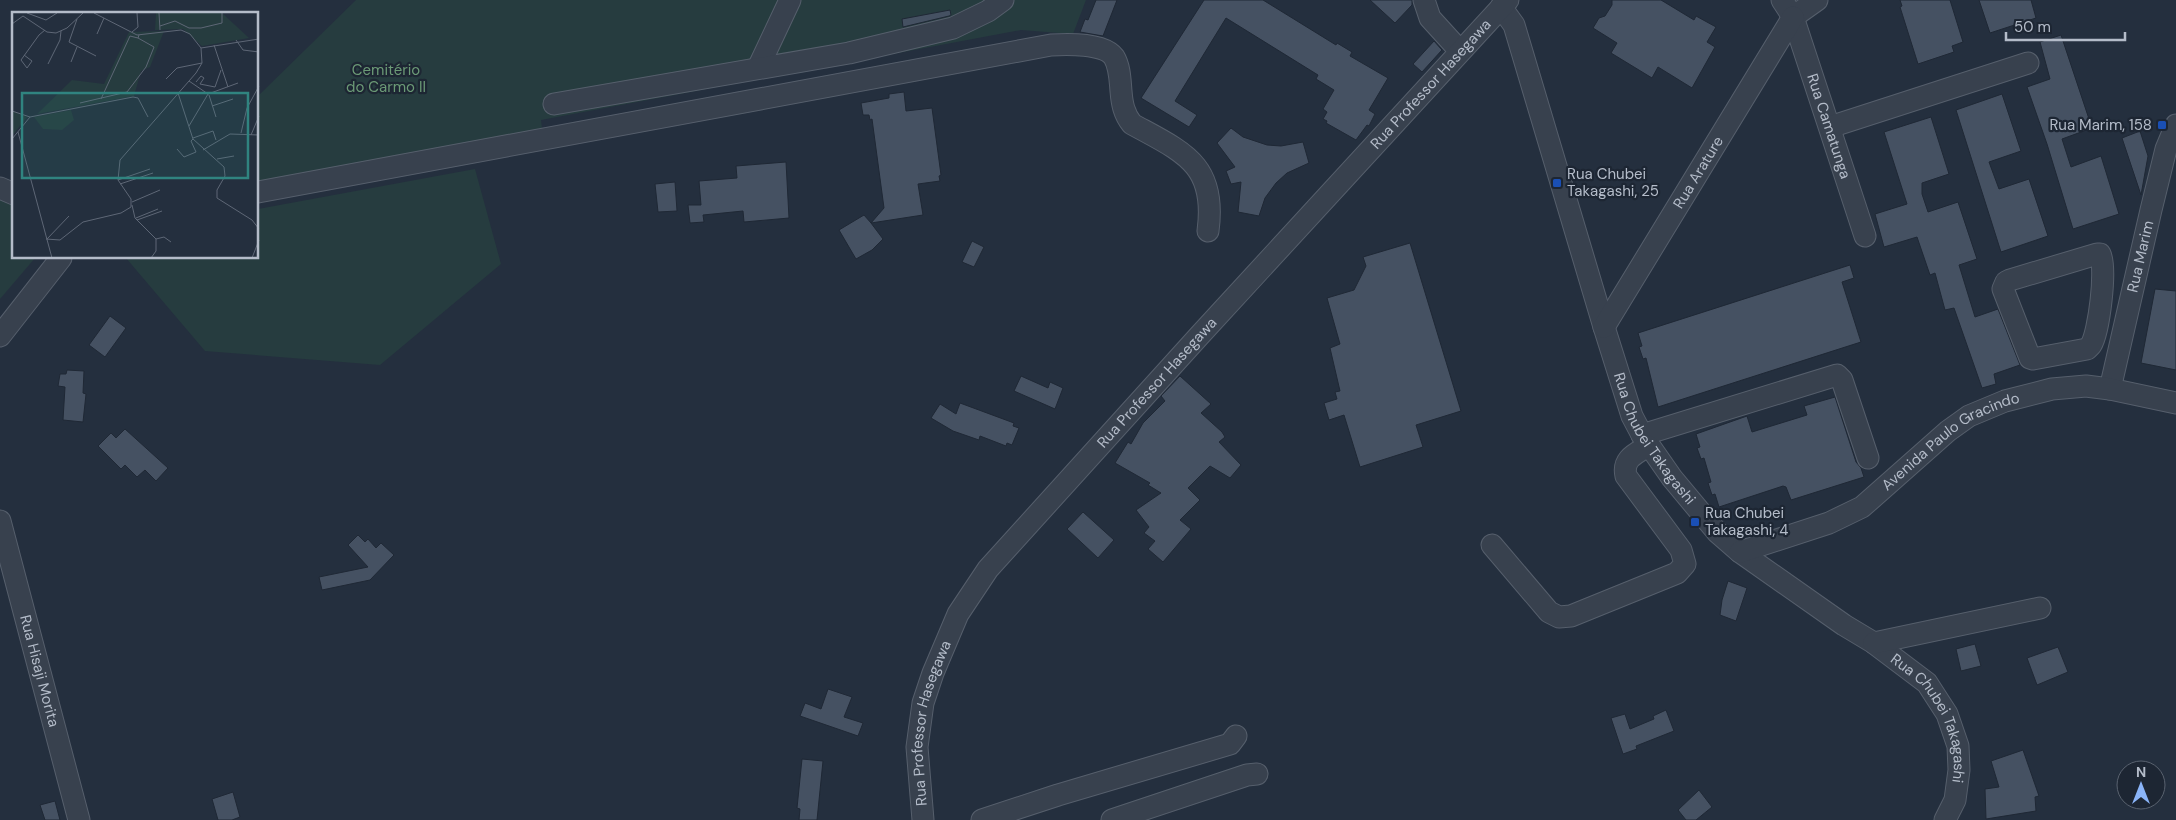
<svg xmlns="http://www.w3.org/2000/svg" width="2176" height="820" viewBox="0 0 2176 820" font-family="'DM Sans',sans-serif">
<rect width="100%" height="100%" fill="#242f3e"/>
<g fill="#263c3f">
<polygon points="356,0 1086,0 1073,34 1021,30 541,120 542,128 530,131 258,181 258,96"/>
<polygon points="475,169 501,264 380,365 205,351 126,258 258,258 258,209"/>
<polygon points="0,195 14,202 14,258 35,258 0,299"/>
</g>
<g fill="#455162" stroke="#1f2835">
<polygon points="1096,0 1117,0 1103,36 1080,32 1085,19 1088,20"/>
<polygon points="1204,0 1263,0 1336,45 1337,43 1352,52 1350,56 1388,78 1369,110 1375,114 1369,126 1367,125 1356,140 1326,123 1327,121 1323,119 1327,112 1323,109 1334,90 1316,79 1318,75 1226,18 1175,101 1197,115 1189,127 1141,98"/>
<polygon points="1370,0 1412,0 1412,5 1395,23"/>
<polygon points="1612,0 1661,0 1694,20 1696,16 1716,27 1707,42 1715,47 1692,88 1658,67 1652,78 1611,53 1617,43 1593,28 1599,18 1605,16 1612,5"/>
<polygon points="1900,0 1950,0 1963,42 1952,46 1954,52 1918,64 1900,7 1902,6"/>
<polygon points="1979,0 2031,0 2036,18 1990,33"/>
<polygon points="950,10 951,15 949,16 903,27 902,19"/>
<polygon points="2061,35 2092,128 2062,139 2071,167 2101,156 2119,214 2073,229 2047,144 2027,87 2050,79 2040,42"/>
<polygon points="1434,41 1442,50 1422,72 1413,64"/>
<polygon points="904,92 906,111 932,108 941,175 939,176 940,181 918,184 923,215 871,223 883,239 872,250 856,259 839,230 864,215 871,223 884,208 872,119 870,120 869,115 863,115 861,103 889,98 889,94"/>
<polygon points="2002,94 2021,151 1989,162 1999,189 2029,179 2048,236 2001,252 1956,110"/>
<polygon points="1931,117 1949,174 1922,183 1922,194 1928,212 1958,202 1977,259 1959,265 1975,317 1998,309 2020,365 1994,374 1996,384 1982,388 1954,308 1945,310 1935,273 1930,275 1917,237 1884,247 1875,214 1907,204 1884,132"/>
<polygon points="1231,128 1243,137 1267,145 1281,146 1303,142 1309,163 1287,173 1276,183 1265,198 1259,216 1238,212 1241,182 1231,184 1226,171 1235,167 1217,143"/>
<polygon points="2140,131 2148,156 2141,195 2122,138"/>
<polygon points="786,162 789,218 744,222 743,211 703,215 704,222 690,223 688,205 701,205 699,181 737,178 736,166"/>
<polygon points="675,182 677,211 658,212 655,184"/>
<polygon points="972,241 984,247 974,267 962,262"/>
<polygon points="1410,243 1461,411 1416,425 1423,447 1360,467 1344,415 1329,420 1324,403 1337,399 1335,392 1340,391 1330,348 1340,344 1327,298 1354,290 1366,266 1363,257"/>
<polygon points="1850,265 1854,278 1842,282 1861,342 1658,407 1646,358 1643,359 1639,347 1642,346 1638,333"/>
<polygon points="2155,289 2176,291 2176,370 2141,363"/>
<polygon points="110,316 126,328 105,357 89,345"/>
<polygon points="67,370 84,371 83,393 86,394 83,422 63,420 65,387 58,386 60,374 66,374"/>
<polygon points="1021,376 1048,388 1050,382 1063,388 1055,409 1014,391"/>
<polygon points="1180,376 1211,404 1201,413 1222,432 1225,437 1219,442 1241,465 1230,478 1210,466 1188,488 1200,500 1180,520 1191,529 1163,562 1148,549 1155,541 1144,533 1149,527 1136,510 1161,493 1148,485 1150,483 1115,463 1128,442 1131,444 1143,423 1165,401 1161,396"/>
<polygon points="1835,397 1856,462 1861,468 1864,477 1791,500 1786,487 1783,486 1719,507 1715,494 1712,495 1708,483 1711,482 1704,458 1701,459 1697,448 1700,447 1696,434 1747,416 1752,432 1807,415 1804,406"/>
<polygon points="960,403 1014,423 1013,426 1019,428 1012,445 1007,443 1006,446 980,436 979,440 953,431 931,418 940,404 956,414"/>
<polygon points="125,429 168,468 156,481 145,470 137,477 125,465 121,469 98,446 111,433 116,438"/>
<polygon points="1083,512 1114,540 1098,558 1067,529"/>
<polygon points="358,535 365,542 368,539 376,548 381,543 394,555 370,580 322,590 319,577 368,567 348,545"/>
<polygon points="1728,581 1747,588 1736,621 1720,615 1722,600"/>
<polygon points="1975,644 1981,666 1961,671 1956,649"/>
<polygon points="2058,647 2068,672 2037,685 2027,658"/>
<polygon points="828,689 852,697 844,717 863,723 858,736 800,716 805,703 821,709"/>
<polygon points="1666,710 1674,731 1636,746 1637,749 1623,754 1611,718 1625,714 1630,729 1654,719 1653,716"/>
<polygon points="2023,750 2039,796 2035,797 2036,811 1986,819 1985,789 1999,787 1991,761"/>
<polygon points="802,759 823,761 817,820 799,820 800,809 797,808"/>
<polygon points="1699,790 1712,807 1696,820 1686,820 1678,810"/>
<polygon points="233,792 240,817 232,820 218,820 212,799"/>
<polygon points="55,801 60,820 45,820 40,805"/>
</g>
<g fill="none" stroke-linecap="round" stroke-linejoin="round">
<g stroke="#565f6c" stroke-width="23">
<g id="minor">
<polyline points="1424,0 1430,18 1460,51"/>
<polyline points="1782,0 1793,17 1817,0"/>
<path id="s1" d="M1501,7L1514,25L1604,327L1632,416L1642,435L1672,478L1717,532L1740,552L1844,625L1874,643L1927,683L1947,714L1958,746L1959,770L1955,800L1945,820"/>
<path id="s2" d="M1793,17L1865,236"/>
<polyline points="758,68 790,0"/>
<polyline points="554,104 849,53 953,28 988,11 1003,0"/>
<polyline points="1830,127 2028,63"/>
<polyline points="0,188 14,194"/>
<path d="M258,192L1051,45C1066,44 1104,43 1114,57C1120,67 1120,80 1121,91C1122,104 1124,114 1132,124C1183,152 1217,164 1208,231"/>
<path d="M2097,254H2100C2107,268 2099,332 2091,345L2087,349L2033,359L2030,358L2003,289L2006,282L2010,280Z"/>
<path id="s3" d="M1604,327L1793,17"/>
<polyline points="0,336 61,258"/>
<path id="s4" d="M2110,389L2151,210L2166,149L2176,125"/>
<polyline points="1642,435 1837,375 1842,380 1868,458"/>
<path id="s5" d="M0,521L79,820"/>
<path d="M1492,545L1549,612L1559,617L1571,616L1677,573L1685,564L1681,550L1626,476C1622,459 1635,454 1648,446"/>
<path id="s6" d="M1740,552L1829,523L1862,507L1948,431L1969,416L2005,401L2052,389L2086,386L2110,389L2176,403"/>
<polyline points="1874,643 2040,608"/>
<path id="s7" d="M923,820L917,747L923,703L933,673L958,614L988,569L1199,336L1508,0"/>
<polyline points="982,820 1058,795 1230,744 1236,736"/>
<polyline points="1112,820 1247,775 1257,774"/>
</g>
</g>
<use href="#minor" stroke="#38414e" stroke-width="21"/>
</g>
<g fill="#1a4fb4" stroke="#1d2633" stroke-width="2">
<rect x="2157" y="120" width="10" height="10" rx="2.5"/>
<rect x="1552" y="178" width="10" height="10" rx="2.5"/>
<rect x="1690" y="517" width="10" height="10" rx="2.5"/>
</g>
<g text-anchor="middle" dominant-baseline="central" stroke-width="4.5" stroke-linejoin="round" paint-order="stroke">
<g font-size="15" fill="#6b9a76" stroke="#1d2633">
<text x="386" y="70">Cemitério<tspan x="386" dy="17">do Carmo II</tspan></text>
</g>
<g font-size="15" fill="#b4bcc9" stroke="#1d2633">
<text stroke="none"><textPath href="#s7" startOffset="924">Rua Professor Hasegawa</textPath></text>
<text stroke="none"><textPath href="#s2" startOffset="115">Rua Camatunga</textPath></text>
<text stroke="none"><textPath href="#s3" startOffset="181">Rua Arature</textPath></text>
<text stroke="none"><textPath href="#s4" startOffset="136">Rua Marim</textPath></text>
<text stroke="none"><textPath href="#s7" startOffset="519">Rua Professor Hasegawa</textPath></text>
<text stroke="none"><textPath href="#s1" startOffset="461">Rua Chubei Takagashi</textPath></text>
<text stroke="none"><textPath href="#s6" startOffset="242">Avenida Paulo Gracindo</textPath></text>
<text stroke="none"><textPath href="#s5" startOffset="155">Rua Hisaji Morita</textPath></text>
<text stroke="none"><textPath href="#s1" startOffset="866">Rua Chubei Takagashi</textPath></text>
<text stroke="none"><textPath href="#s7" startOffset="99">Rua Professor Hasegawa</textPath></text>
</g>
<g font-size="15" fill="#b4bcc9" stroke="#1d2633" text-anchor="start">
<text x="2152" y="125" text-anchor="end">Rua Marim, 158</text>
<text x="1567" y="174">Rua Chubei<tspan x="1567" dy="17">Takagashi, 25</tspan></text>
<text x="1705" y="513">Rua Chubei<tspan x="1705" dy="17">Takagashi, 4</tspan></text>
</g>
</g>
<g transform="translate(12 12)">
<rect width="246" height="246" fill="#242f3e"/>
<path d="M144,1H210L237,26L190,34L171,17L143,18ZM152,19L138,55L129,59L122,84L25,102L60,68L92,72L117,20ZM0,98L15,105L0,124ZM59,98L62,108L50,118L31,117L22,105Z" fill="#263c3f"/>
<path fill="none" stroke="#5e6776" stroke-width="1" d="M15,1L34,8L45,1M82,1L125,23L169,18L178,22L189,36M147,1L148,18M65,7L57,30L84,44M0,12L11,4L35,20L44,21L55,16L71,1M148,14L163,9L177,16H189L210,11V1M120,20L126,15L125,1M85,22L92,6M224,28L231,38L247,40M202,33L216,75M12,43L20,49L15,56L9,48L27,23L33,18M59,50L65,35M36,52L48,28L49,19M154,67L165,56L190,51M177,69L196,82L226,71M184,70L189,64L192,66L188,72M188,72L203,75L209,58M166,81L181,127L212,155L213,164L205,178V186L240,208L247,217M197,83L204,105M89,87L118,24L126,26M68,91L115,80L134,55L142,35L126,26L127,23M200,94L221,87M0,99L18,105M18,105L121,85L126,86L136,105M177,114L196,82M6,120L40,246M229,121L235,96L247,74M239,123L247,104M181,126L201,119L204,128M0,127L18,105M165,137L172,145L184,140L179,129L181,127M191,138L218,122L247,123M205,147L222,144M106,168L138,157M108,172L141,161M120,190L148,178M120,193L123,206L144,227V239L139,246M124,206L146,197M125,208L150,199M34,227L48,228L71,210L109,201L119,195V187L106,168L108,148L184,61L190,51L189,36L247,27M35,227L57,204M144,227L152,225L159,230M240,246L247,228"/>
<path fill="#308480" fill-opacity="0.15" stroke="#308480" stroke-width="2.5" d="M10,81H236V166H10Z"/>
<rect width="246" height="246" fill="none" stroke="#b4bcc9" stroke-width="2.5"/>
</g>
<g transform="translate(2141 785)"><circle r="24" fill="#1d2633" stroke="#59626f"/>
<path d="M0-4L9 19L0 12L-9 19Z" fill="#8ab4f8"/>
<text y="-8" font-size="14" font-weight="bold" text-anchor="middle" fill="#b4bcc9">N</text>
</g>
<path d="M2006 32v8h119v-8" fill="none" stroke="#b4bcc9" stroke-width="2.5"/>
<text x="2014" y="32" font-size="15" fill="#b4bcc9" stroke="#1d2633" stroke-width="4" paint-order="stroke">50 m</text>
</svg>
